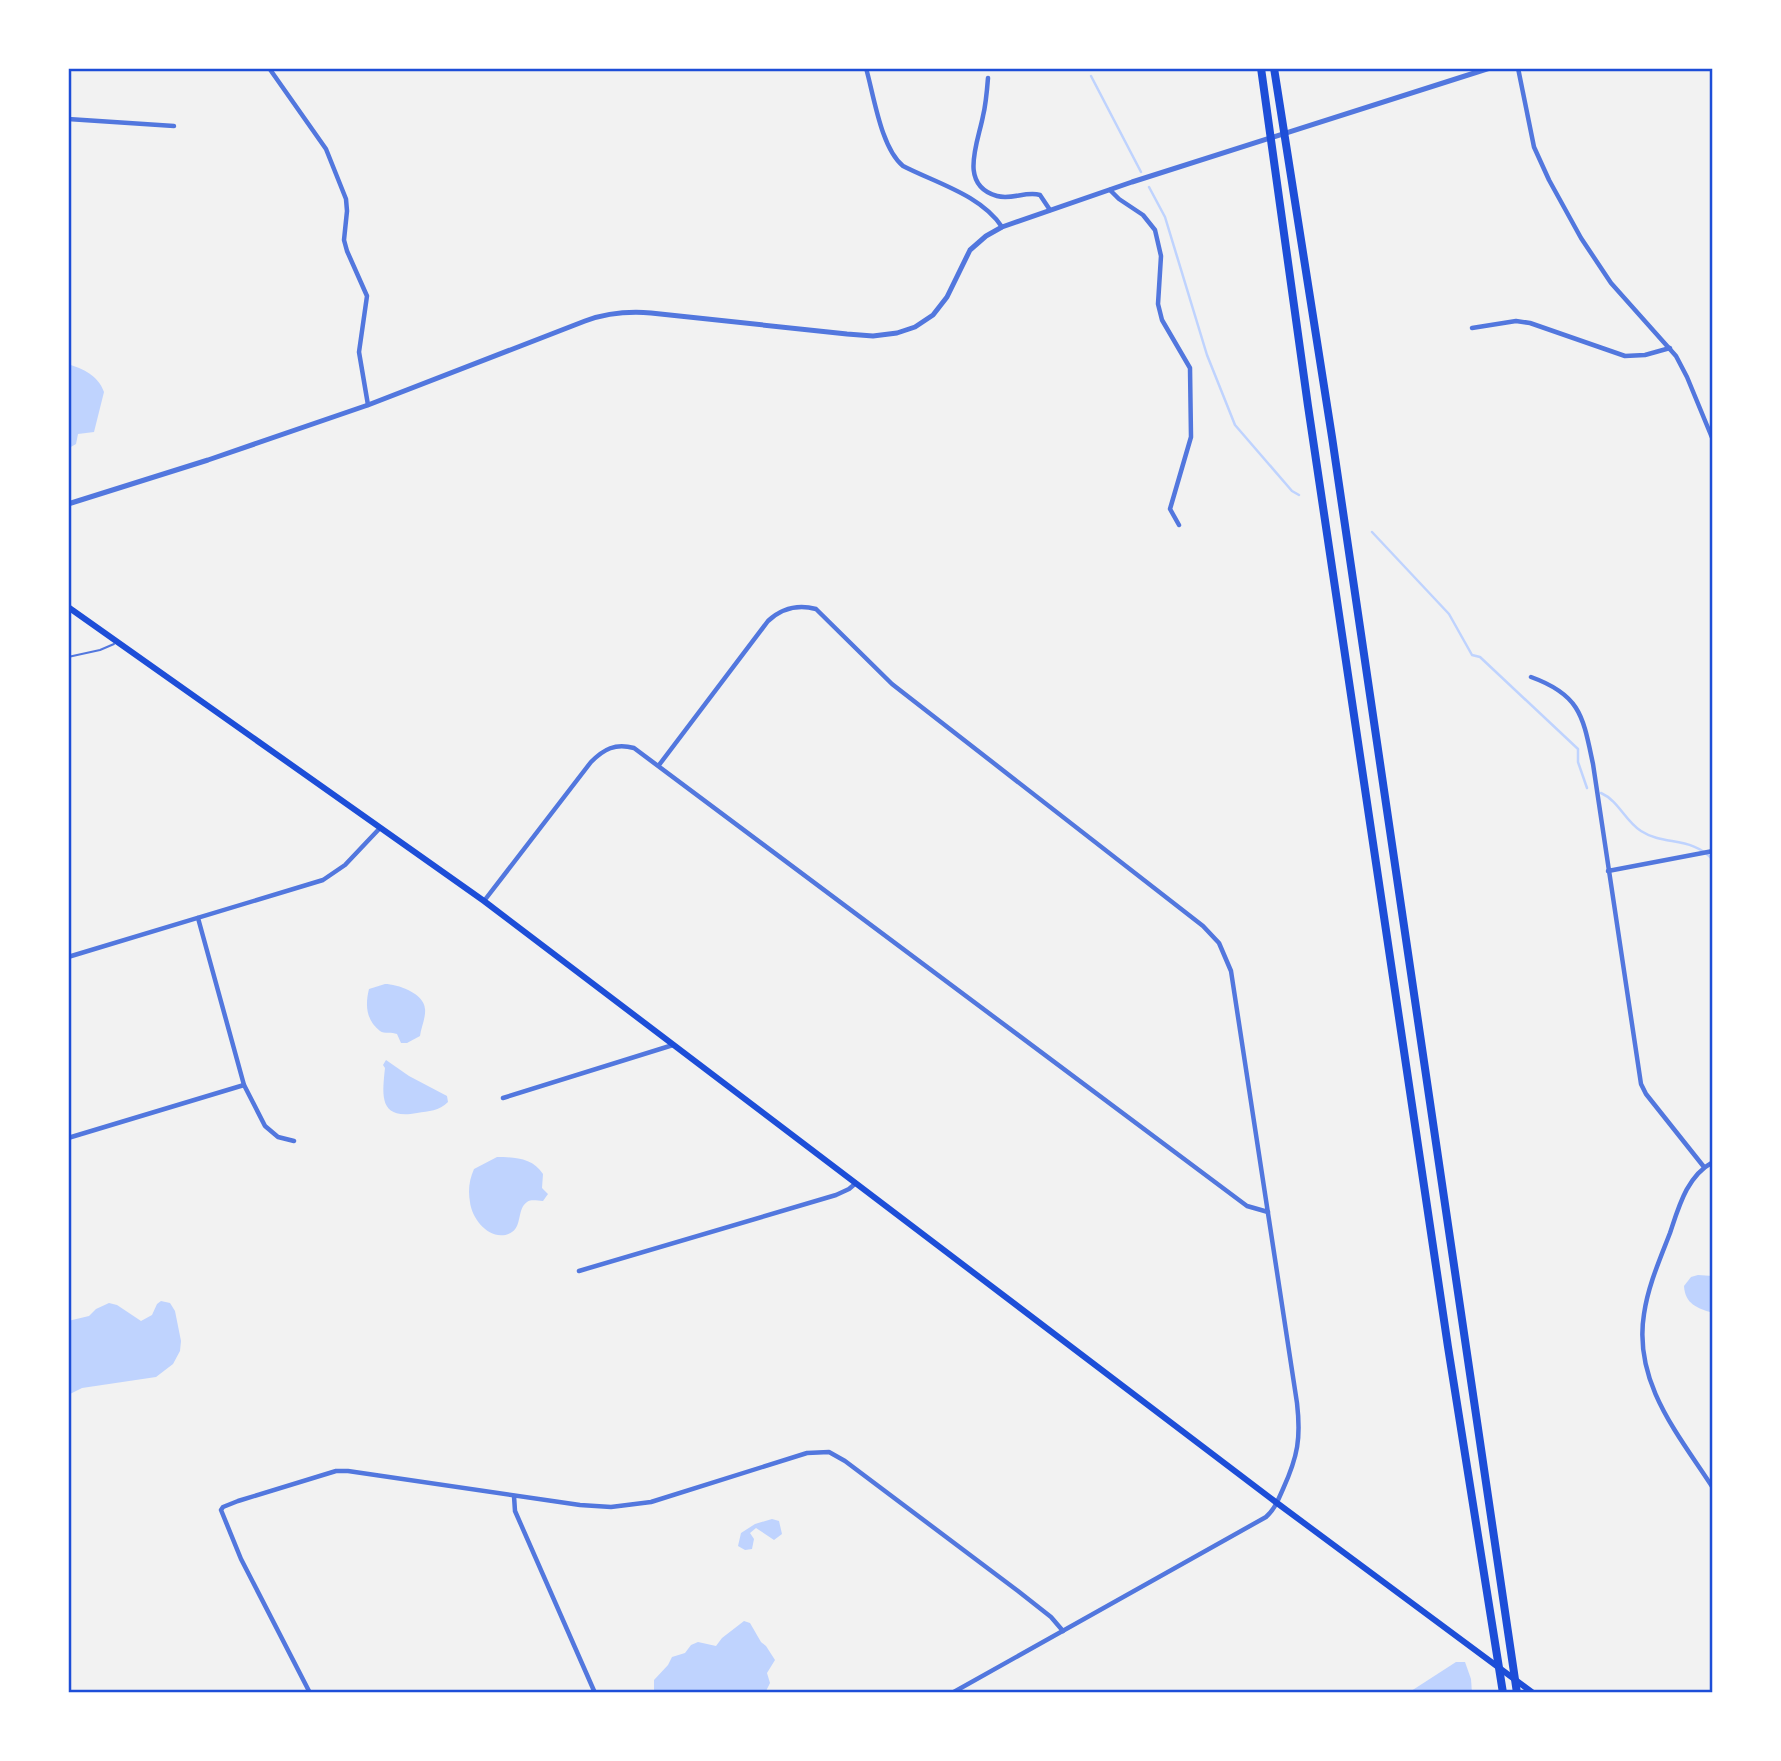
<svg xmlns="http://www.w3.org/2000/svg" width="1781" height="1761" viewBox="0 0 1781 1761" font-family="Ubuntu,sans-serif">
<rect width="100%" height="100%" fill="#f2f2f2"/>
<g fill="#bfd3fe">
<path d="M68,364C83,369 98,375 104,392L94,432L78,434L76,444L69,448Z"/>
<path d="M385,984C397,984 424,993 425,1009C426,1017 421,1028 420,1036L407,1043H401L397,1034C392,1032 384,1034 380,1031C366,1020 365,1005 369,989Z"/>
<path d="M386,1060L409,1076L447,1096L448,1102C439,1111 429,1111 417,1113C379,1120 382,1096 385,1068L383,1065Z"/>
<path d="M497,1157C515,1157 533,1158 543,1174L542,1188L548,1194L543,1201C537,1201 532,1199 527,1202C517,1209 522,1226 512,1232C493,1244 472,1221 470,1202C468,1191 469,1180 474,1169Z"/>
<path d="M1698,1275L1713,1276V1313C1697,1308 1685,1304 1684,1286L1691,1277Z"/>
<polygon points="161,1301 170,1303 175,1311 181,1341 180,1351 173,1364 156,1377 82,1388 68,1395 68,1321 89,1316 96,1309 109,1303 117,1305 141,1321 152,1315 157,1304"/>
<polygon points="772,1519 779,1521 782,1534 774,1540 756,1528 750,1533 754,1539 752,1549 745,1550 738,1546 741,1533 755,1524"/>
<polygon points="744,1621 750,1623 761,1642 766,1646 775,1660 767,1673 770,1683 765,1693 654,1693 654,1680 668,1665 672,1657 685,1653 691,1645 698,1642 716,1646 722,1638"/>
<polygon points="1456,1662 1465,1662 1471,1679 1472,1693 1408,1693"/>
</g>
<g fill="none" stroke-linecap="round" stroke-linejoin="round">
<g stroke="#bfd3fe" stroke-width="2.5">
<polyline points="1091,76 1141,172"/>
<polyline points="1149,187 1165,217 1207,355 1235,425 1292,491 1299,495"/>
<polyline points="1372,532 1449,614 1472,655 1480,657 1578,749 1578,762 1587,788"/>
<path d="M1601,793C1619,801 1625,821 1641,831C1664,846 1692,836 1713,860"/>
</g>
<polyline stroke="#5277de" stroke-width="2" points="68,657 100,650 114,644"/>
<g stroke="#5277de" stroke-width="4.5">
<polyline points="269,68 326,149 346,199 347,211 344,240 347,251 367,296 359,352 368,405"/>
<path d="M866,68C874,96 881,148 903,166C936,183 981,195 1002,227"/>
<polyline points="1518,68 1534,147 1549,180 1581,238 1611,283 1676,356 1687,377 1713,440"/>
<path d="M988,78C987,91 986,104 983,116C978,143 958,185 997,196C1012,200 1026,191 1040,195L1050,210"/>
<polyline points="68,119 174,126"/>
<polyline points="1110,190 1119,199 1143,215 1155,230 1161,256 1158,304 1162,320 1190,368 1191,437 1170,509 1179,525"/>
<polyline points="1472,328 1516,321 1530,323 1625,356 1645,355 1670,348"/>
<path d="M1531,677C1581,695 1583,717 1593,764L1641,1084L1646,1094L1704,1167"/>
<path d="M659,765L768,621C782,608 797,604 816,609L892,684L1203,926L1219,943L1231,971L1297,1403C1301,1438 1298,1456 1283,1489C1278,1500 1275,1509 1266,1517L952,1693"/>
<polyline points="1608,871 1713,851"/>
<path d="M484,901L591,762C604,749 615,743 634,748L1247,1206L1268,1212"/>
<polyline points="198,918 244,1085 265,1126 278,1137 294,1141"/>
<polyline points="68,957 323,880 345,865 380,828"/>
<polyline points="503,1098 673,1045"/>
<polyline points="68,1138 244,1085"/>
<path d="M1713,1162C1687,1176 1679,1206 1670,1233C1660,1259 1648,1286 1644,1314C1633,1382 1678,1434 1713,1488"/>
<polyline points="579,1271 836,1195 849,1189 856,1183"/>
<polyline points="514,1496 515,1511 595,1693"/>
<polyline points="310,1693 241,1559 221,1510 223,1507 238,1501 336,1471 348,1471 580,1505 611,1507 651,1502 807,1453 829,1452 845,1461 1018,1591 1051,1617 1063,1631"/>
</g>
<path stroke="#5277de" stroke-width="5" d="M68,504L208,460L368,405L585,321C607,313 627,311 651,313L847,334L873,336L897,333L915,327L933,315L947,297L970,250L986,236L1002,227L1132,182L1490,68"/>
<polyline stroke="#1d4ed8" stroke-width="6" points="68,607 484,901 1277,1503 1533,1693"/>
<g stroke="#1d4ed8" stroke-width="8">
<polyline points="1261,68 1308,406 1448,1347 1503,1693"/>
<polyline points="1274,68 1332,437 1517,1693"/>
</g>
</g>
<rect width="1781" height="1761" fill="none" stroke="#ffffff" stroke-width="140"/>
<rect x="70" y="70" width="1641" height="1621" fill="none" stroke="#1d4ed8" stroke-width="2.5"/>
</svg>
